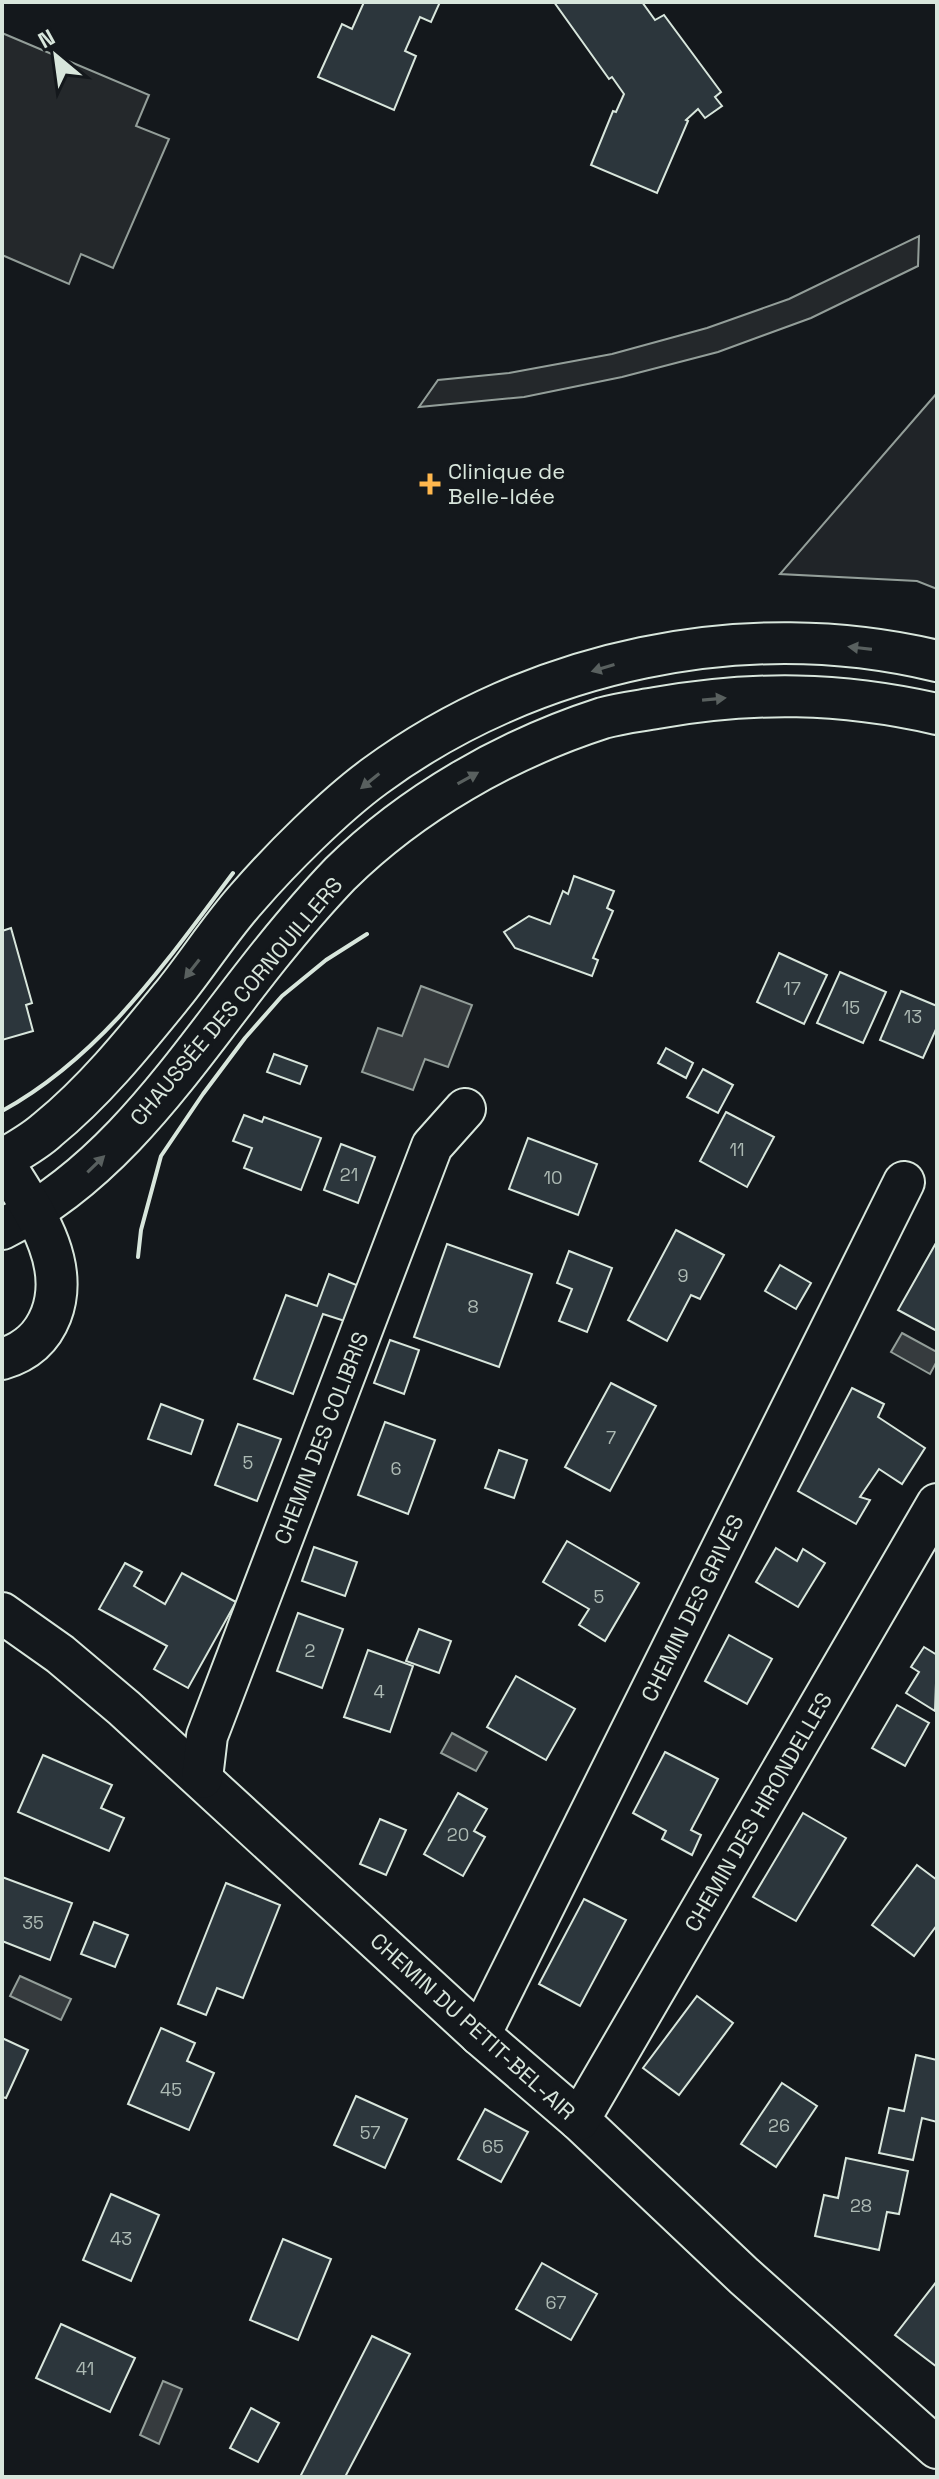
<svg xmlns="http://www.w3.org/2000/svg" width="939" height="2479" viewBox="0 0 939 2479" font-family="'Space Grotesk',sans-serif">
<rect width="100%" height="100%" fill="#14181c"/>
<polygon fill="#202428" stroke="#939e99" stroke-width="2" points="937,393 937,589 917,581 780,574"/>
<g fill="#24282b" stroke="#939e99" stroke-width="2">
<polygon points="2,33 149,95 136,126 169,139 113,268 81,254 69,284 2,255"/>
<polygon points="919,236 918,266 811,318 718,352 622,377 524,397 419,407 438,380 509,373 612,354 707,328 789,299"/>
</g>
<g fill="#363b3e" stroke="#939e99" stroke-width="2">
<polygon points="421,986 472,1005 448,1067 425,1059 413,1090 362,1072 378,1028 402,1036"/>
<polygon points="902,1333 937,1352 937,1361 930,1374 891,1352"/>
<polygon points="452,1733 487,1752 476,1771 441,1753"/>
<polygon points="20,1976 71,1999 61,2020 10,1996"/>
<polygon points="163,2381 182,2389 159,2444 140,2435"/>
</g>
<g fill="#2c363c" stroke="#d8e6dc" stroke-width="2">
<polygon points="364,2 440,2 431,22 420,17 405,51 416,56 394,110 318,77 342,24 352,29"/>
<polygon points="554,2 642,2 655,20 664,15 721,92 715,97 722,106 705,118 698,109 686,120 688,121 657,193 591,165 613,111 616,112 624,94 612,77 609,79"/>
<polygon points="574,876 614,891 607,908 613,911 593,958 598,960 592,976 515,948 504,932 529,916 550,924 563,891 568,894"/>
<polygon points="11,928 32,1003 26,1005 33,1031 2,1040 2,931"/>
<polygon points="779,953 827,975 804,1024 757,1002"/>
<polygon points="840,972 886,992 863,1043 817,1023"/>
<polygon points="901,991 937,1006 937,1027 923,1058 880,1040"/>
<polygon points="666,1048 693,1063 686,1078 658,1063"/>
<polygon points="274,1054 307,1066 300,1084 267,1072"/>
<polygon points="703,1069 733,1085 718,1113 687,1097"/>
<polygon points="726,1112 774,1137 747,1187 700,1161"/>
<polygon points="244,1115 262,1122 264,1117 321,1138 301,1190 244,1168 252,1148 233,1141"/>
<polygon points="528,1138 597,1164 578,1215 509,1189"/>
<polygon points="341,1144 375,1157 358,1203 324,1190"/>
<polygon points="676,1230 724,1255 700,1299 691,1295 667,1341 628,1320"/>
<polygon points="936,1243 937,1244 937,1331 898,1310"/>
<polygon points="447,1244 532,1274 499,1367 414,1337"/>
<polygon points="569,1251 612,1268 587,1332 559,1321 572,1289 557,1283"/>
<polygon points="780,1265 811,1283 796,1309 765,1291"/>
<polygon points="329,1274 364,1288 351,1323 323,1314 293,1394 254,1379 286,1295 317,1306"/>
<polygon points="390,1340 419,1350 404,1394 374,1383"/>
<polygon points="611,1383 656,1406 610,1491 565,1467"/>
<polygon points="852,1388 884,1404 878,1417 925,1448 902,1484 879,1469 860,1497 870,1500 856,1524 798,1491"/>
<polygon points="161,1404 203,1420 191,1454 148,1439"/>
<polygon points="385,1422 435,1440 408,1514 358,1495"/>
<polygon points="238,1424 281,1439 257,1501 215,1485"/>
<polygon points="499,1450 527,1460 514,1498 485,1488"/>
<polygon points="567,1541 639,1583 605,1641 579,1625 589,1609 543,1582"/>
<polygon points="314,1547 357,1562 345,1596 302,1581"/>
<polygon points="776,1548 797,1561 803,1549 825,1563 798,1607 756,1582"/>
<polygon points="125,1563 142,1572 134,1586 165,1604 182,1573 236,1602 188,1688 154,1669 167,1646 99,1609"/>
<polygon points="298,1613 343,1629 322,1688 277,1671"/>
<polygon points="419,1629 451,1641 439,1673 406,1661"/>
<polygon points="729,1635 772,1659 747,1704 705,1681"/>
<polygon points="924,1647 937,1655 935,1711 906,1693 919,1672 911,1667"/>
<polygon points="368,1650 413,1666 390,1732 344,1717"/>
<polygon points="516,1676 575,1709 546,1760 487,1727"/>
<polygon points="897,1705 929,1723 905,1766 872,1748"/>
<polygon points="665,1752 718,1779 691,1830 701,1835 692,1855 662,1839 666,1831 633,1813"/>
<polygon points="43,1755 112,1785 101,1808 124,1818 109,1851 18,1812"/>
<polygon points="458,1793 487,1809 474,1831 485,1837 463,1876 424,1854"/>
<polygon points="803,1813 846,1838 796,1921 753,1897"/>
<polygon points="380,1819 406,1830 386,1875 360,1864"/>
<polygon points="917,1865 937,1880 937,1925 914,1956 872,1925"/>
<polygon points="2,1877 72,1903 50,1960 2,1941"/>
<polygon points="226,1883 280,1905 243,1998 217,1988 206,2015 178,2004"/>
<polygon points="584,1899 626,1920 580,2006 539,1984"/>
<polygon points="94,1922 128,1935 115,1967 81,1954"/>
<polygon points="697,1996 733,2023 679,2095 643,2068"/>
<polygon points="161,2028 195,2043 187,2061 214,2073 189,2130 128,2104"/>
<polygon points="2,2038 28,2050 6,2098 2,2097"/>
<polygon points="916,2055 937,2060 937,2122 922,2118 913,2160 879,2153 889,2108 904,2111"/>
<polygon points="782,2083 817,2106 776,2167 741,2144"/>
<polygon points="356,2096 407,2119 385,2168 334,2145"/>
<polygon points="485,2109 528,2132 501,2182 458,2159"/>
<polygon points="846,2158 908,2171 899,2214 887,2212 879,2250 815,2236 824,2195 838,2198"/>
<polygon points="111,2194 159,2215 131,2281 83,2260"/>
<polygon points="283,2239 331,2259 298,2340 250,2320"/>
<polygon points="542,2263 597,2294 571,2340 516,2309"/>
<polygon points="937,2281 937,2367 895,2335"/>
<polygon points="61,2324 135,2358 110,2412 36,2378"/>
<polygon points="372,2336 410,2354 345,2477 300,2477"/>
<polygon points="251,2408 279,2423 258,2462 230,2448"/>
</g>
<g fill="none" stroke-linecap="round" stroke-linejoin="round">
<g stroke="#d8e6dc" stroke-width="44">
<g id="minor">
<path d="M2,1229C120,1171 192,1051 273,951C294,925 317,898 340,874C412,803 507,749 603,718C620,713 639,711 656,708C754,691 840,692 937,714"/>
<path d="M2,1359C26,1352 42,1338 51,1315C72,1260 30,1206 2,1160C17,1151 34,1142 47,1130C95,1091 135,1041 174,993C199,962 221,927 248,897C281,859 334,806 375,776C533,660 745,615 937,661"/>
<polyline points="2,1613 60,1654 124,1708 480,2035 579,2120 744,2276 937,2448"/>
<polyline points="202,1778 207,1736 432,1146 465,1109"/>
<polyline points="480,2035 904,1182"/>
<polyline points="579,2120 937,1504"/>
</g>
</g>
<use href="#minor" stroke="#14181c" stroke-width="40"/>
<g stroke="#d8e6dc" stroke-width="4">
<path d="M2,1111C102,1056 166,962 233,873"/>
<polyline points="138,1257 141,1230 161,1156 203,1094 245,1038 282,996 326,960 367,934"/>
</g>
</g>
<defs><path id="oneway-solid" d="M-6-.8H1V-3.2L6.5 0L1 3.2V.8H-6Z" transform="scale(2)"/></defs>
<g fill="#59605f">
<use href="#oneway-solid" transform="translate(860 648) rotate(-173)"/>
<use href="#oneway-solid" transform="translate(603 668) rotate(163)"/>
<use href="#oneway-solid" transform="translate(714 699) rotate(-5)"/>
<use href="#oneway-solid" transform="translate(468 778) rotate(-29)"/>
<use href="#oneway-solid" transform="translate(370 781) rotate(141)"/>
<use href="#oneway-solid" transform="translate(192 969) rotate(128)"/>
<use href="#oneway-solid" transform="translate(96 1164) rotate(-44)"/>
</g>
<path fill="#ffb74d" stroke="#14181c" stroke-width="3" d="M426 472h8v8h8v8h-8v8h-8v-8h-8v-8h8z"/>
<g text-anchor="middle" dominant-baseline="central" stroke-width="6" stroke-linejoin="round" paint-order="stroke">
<g font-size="18" fill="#adbab4">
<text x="792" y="988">17</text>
<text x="851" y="1007">15</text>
<text x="913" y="1016">13</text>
<text x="737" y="1149">11</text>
<text x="349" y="1174">21</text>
<text x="553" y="1177">10</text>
<text x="683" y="1275">9</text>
<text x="473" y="1306">8</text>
<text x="611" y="1437">7</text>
<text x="248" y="1462">5</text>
<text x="396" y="1468">6</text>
<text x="599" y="1596">5</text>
<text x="310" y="1650">2</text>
<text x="379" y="1691">4</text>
<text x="458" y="1834">20</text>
<text x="33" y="1922">35</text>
<text x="171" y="2089">45</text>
<text x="779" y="2125">26</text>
<text x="370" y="2132">57</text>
<text x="493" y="2146">65</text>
<text x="861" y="2205">28</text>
<text x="121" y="2238">43</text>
<text x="556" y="2302">67</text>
<text x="85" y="2368">41</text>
</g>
<g font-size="22" fill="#d8e6dc" stroke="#14181c" text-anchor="start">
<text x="448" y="471">Clinique de<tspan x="448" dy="25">Belle-Idée</tspan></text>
</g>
<g font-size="22" fill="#d8e6dc" stroke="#14181c">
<text transform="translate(236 1001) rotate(-50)">CHAUSSÉE DES CORNOUILLERS</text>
<text transform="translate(321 1438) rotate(-69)">CHEMIN DES COLIBRIS</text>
<text transform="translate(692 1608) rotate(-64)">CHEMIN DES GRIVES</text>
<text transform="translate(758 1812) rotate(-60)">CHEMIN DES HIRONDELLES</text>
<text transform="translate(473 2026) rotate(42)">CHEMIN DU PETIT-BEL-AIR</text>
</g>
</g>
<rect width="939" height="2479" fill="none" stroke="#d8e6dc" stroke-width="8"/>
<g transform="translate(56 56) rotate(331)" stroke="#14181c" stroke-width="6" paint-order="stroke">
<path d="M0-6L14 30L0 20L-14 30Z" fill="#d8e6dc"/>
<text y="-12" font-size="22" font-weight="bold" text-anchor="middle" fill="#d8e6dc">N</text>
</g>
</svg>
